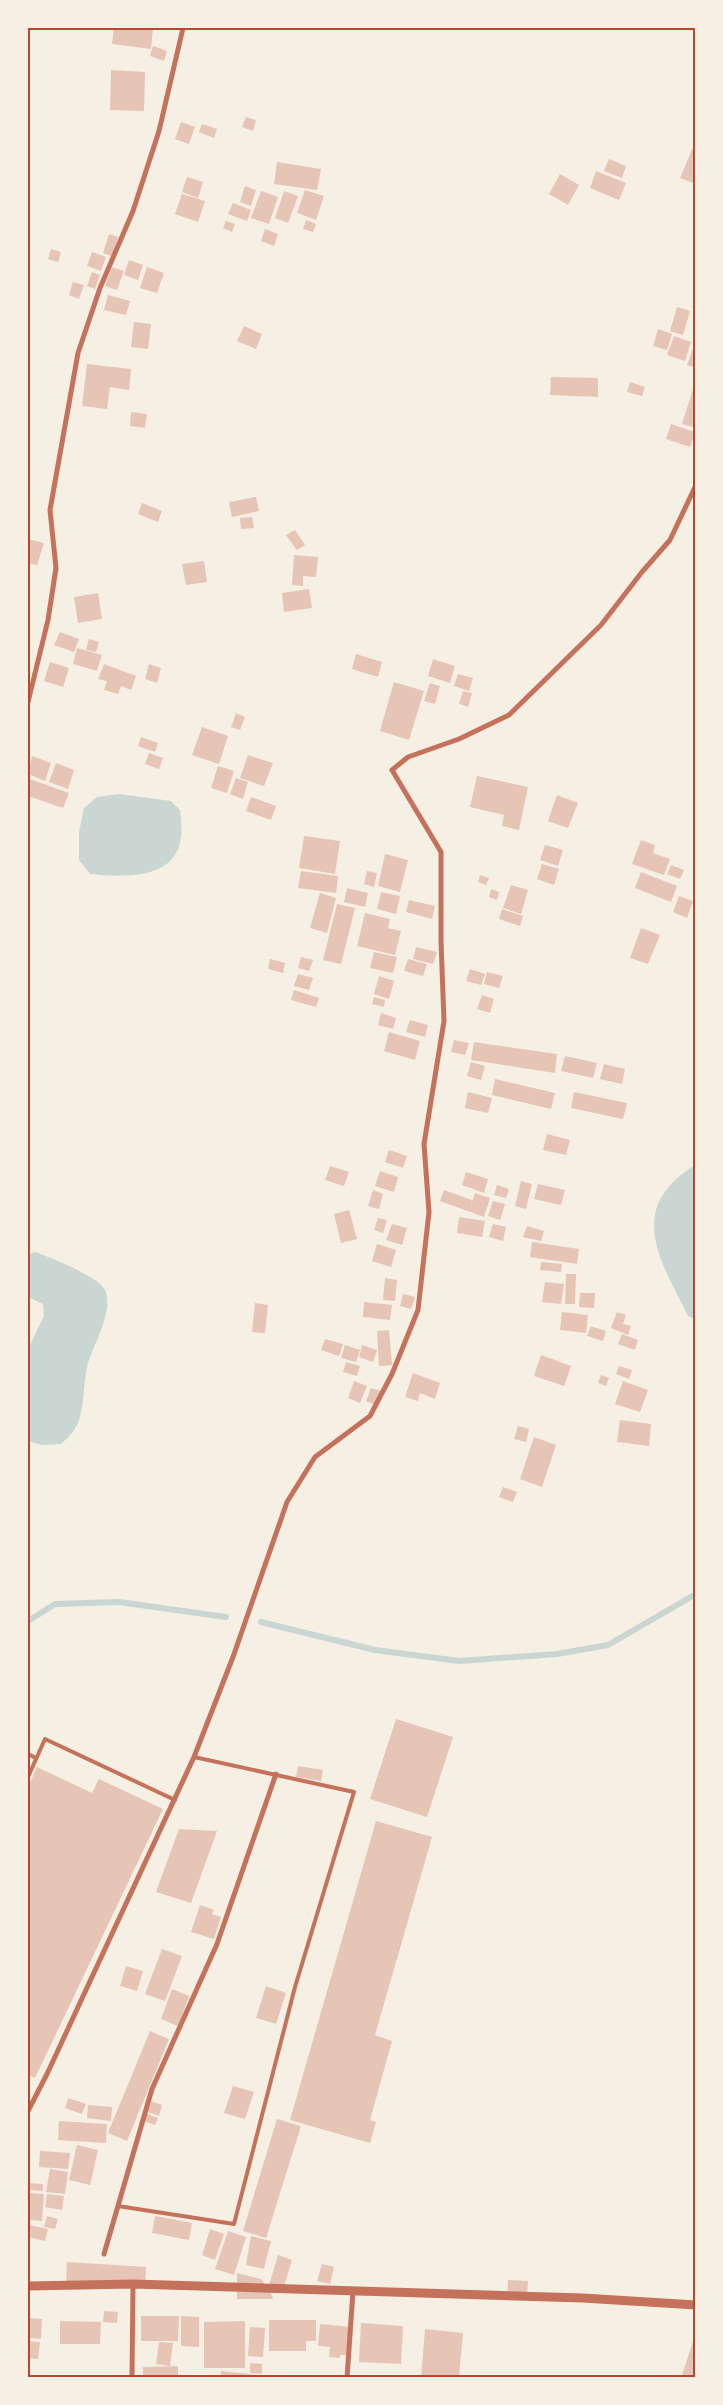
<svg xmlns="http://www.w3.org/2000/svg" width="723" height="2405" viewBox="0 0 723 2405" font-family="Roboto,sans-serif">
<rect width="100%" height="100%" fill="#f6efe4"/>
<g fill="#c9d6d2">
<path d="M119,794L171,801L180,810C181,818 182,829 181,837C176,881 122,877 90,874L79,860V832L84,808L97,797Z"/>
<path d="M695,1165V1319L688,1316C660,1259 625,1209 695,1165Z"/>
<path d="M35,1252C50,1257 99,1277 105,1290C114,1310 94,1344 88,1363C83,1382 85,1401 79,1420C77,1428 68,1438 61,1444L42,1445L28,1441V1349L44,1316L43,1304L28,1297V1255Z"/>
</g>
<g fill="none" stroke-linecap="round" stroke-linejoin="round">
<g stroke="#c9d6d2" stroke-width="6">
<polyline points="28,1621 55,1604 119,1602 226,1617"/>
<polyline points="261,1622 375,1650 459,1661 557,1654 608,1645 696,1594"/>
</g>
</g>
<g fill="#e6c5b7">
<polygon points="114,28 153,28 151,49 112,44"/>
<polygon points="153,46 167,51 164,61 150,56"/>
<polygon points="111,70 145,72 144,111 110,110"/>
<polygon points="246,117 256,120 253,131 242,127"/>
<polygon points="181,122 195,127 189,144 175,139"/>
<polygon points="202,124 217,129 214,138 199,132"/>
<polygon points="694,145 696,146 696,184 680,178"/>
<polygon points="609,159 626,166 622,178 604,171"/>
<polygon points="277,162 321,169 317,190 274,184"/>
<polygon points="596,171 626,183 619,200 590,188"/>
<polygon points="560,174 579,185 568,205 549,194"/>
<polygon points="187,177 203,182 198,198 182,192"/>
<polygon points="245,186 256,190 251,206 240,202"/>
<polygon points="305,190 324,196 316,220 297,213"/>
<polygon points="261,191 278,197 269,224 251,218"/>
<polygon points="284,191 298,196 288,223 275,218"/>
<polygon points="182,194 205,201 198,222 175,214"/>
<polygon points="233,203 251,210 247,221 228,214"/>
<polygon points="306,220 316,224 313,232 303,229"/>
<polygon points="226,221 235,224 232,232 223,228"/>
<polygon points="265,229 278,234 274,246 261,241"/>
<polygon points="109,234 118,237 112,256 103,253"/>
<polygon points="51,249 61,252 58,262 48,259"/>
<polygon points="92,252 106,257 101,271 87,266"/>
<polygon points="129,260 143,265 138,280 124,275"/>
<polygon points="112,267 124,271 117,290 105,286"/>
<polygon points="147,267 164,273 157,293 140,288"/>
<polygon points="92,272 100,275 95,289 87,286"/>
<polygon points="73,282 84,285 79,299 69,295"/>
<polygon points="108,295 130,301 126,315 104,310"/>
<polygon points="677,307 690,311 683,335 670,331"/>
<polygon points="134,322 151,324 148,349 131,347"/>
<polygon points="244,326 262,334 256,349 237,341"/>
<polygon points="658,329 672,334 667,350 653,346"/>
<polygon points="674,336 691,342 685,361 667,355"/>
<polygon points="695,343 696,343 696,368 687,365"/>
<polygon points="87,364 131,369 129,390 110,387 107,409 82,406"/>
<polygon points="551,377 598,378 598,397 550,395"/>
<polygon points="630,382 645,387 642,396 627,392"/>
<polygon points="695,383 696,383 696,428 682,424"/>
<polygon points="131,412 147,414 145,428 130,426"/>
<polygon points="671,424 695,432 690,447 666,439"/>
<polygon points="256,497 259,511 232,517 229,502"/>
<polygon points="142,503 162,511 158,522 138,514"/>
<polygon points="252,517 254,528 241,529 240,518"/>
<polygon points="295,530 305,545 297,550 286,535"/>
<polygon points="28,539 44,543 37,565 28,563"/>
<polygon points="294,555 318,557 316,577 303,576 303,586 292,585"/>
<polygon points="204,561 207,582 186,585 182,564"/>
<polygon points="309,589 312,608 284,612 282,593"/>
<polygon points="98,593 102,619 78,623 74,597"/>
<polygon points="60,632 79,639 74,652 54,645"/>
<polygon points="89,639 99,642 96,652 86,650"/>
<polygon points="77,648 102,655 97,671 73,664"/>
<polygon points="356,654 382,662 378,677 352,669"/>
<polygon points="433,659 455,666 450,683 428,676"/>
<polygon points="50,662 69,668 63,687 44,681"/>
<polygon points="104,664 136,676 131,690 121,686 118,694 104,690 107,681 98,679"/>
<polygon points="149,664 161,668 157,683 145,679"/>
<polygon points="458,674 473,678 469,691 454,686"/>
<polygon points="394,682 424,691 409,740 380,731"/>
<polygon points="430,683 440,686 435,704 424,701"/>
<polygon points="463,691 472,693 468,707 459,704"/>
<polygon points="236,713 245,717 240,730 231,727"/>
<polygon points="202,727 228,736 219,764 192,755"/>
<polygon points="141,737 158,743 155,752 138,746"/>
<polygon points="149,753 163,758 159,769 145,764"/>
<polygon points="248,755 273,763 264,786 240,778"/>
<polygon points="32,756 51,763 45,781 28,774"/>
<polygon points="56,763 74,770 68,789 49,782"/>
<polygon points="218,766 234,771 227,793 211,788"/>
<polygon points="477,776 528,787 519,830 502,826 504,815 470,807"/>
<polygon points="236,778 248,782 243,799 230,794"/>
<polygon points="30,779 69,793 63,808 28,796"/>
<polygon points="557,795 578,803 568,828 548,821"/>
<polygon points="251,797 276,806 271,820 246,811"/>
<polygon points="304,836 340,841 335,874 299,868"/>
<polygon points="641,840 655,845 653,853 670,859 664,875 632,864"/>
<polygon points="545,845 563,850 558,866 540,860"/>
<polygon points="385,854 408,860 400,892 378,886"/>
<polygon points="542,864 559,869 554,885 537,879"/>
<polygon points="671,865 684,870 680,879 667,874"/>
<polygon points="301,871 338,876 336,893 298,888"/>
<polygon points="367,871 377,873 374,887 364,884"/>
<polygon points="641,872 677,886 671,902 635,888"/>
<polygon points="480,875 489,878 486,885 478,882"/>
<polygon points="511,885 528,890 521,914 503,908"/>
<polygon points="347,888 368,893 365,907 344,902"/>
<polygon points="491,889 499,892 497,900 489,897"/>
<polygon points="381,892 400,896 396,914 377,909"/>
<polygon points="320,893 336,898 327,933 310,928"/>
<polygon points="679,896 693,901 687,918 673,912"/>
<polygon points="409,900 435,906 432,919 406,912"/>
<polygon points="337,904 355,908 341,964 323,960"/>
<polygon points="502,909 523,916 520,926 499,919"/>
<polygon points="365,913 390,919 388,928 401,931 395,955 357,946"/>
<polygon points="641,928 660,935 648,964 630,958"/>
<polygon points="416,947 437,952 433,964 413,959"/>
<polygon points="374,952 397,957 393,973 370,968"/>
<polygon points="301,957 313,960 309,971 298,968"/>
<polygon points="270,959 285,963 283,973 268,969"/>
<polygon points="408,959 427,964 423,976 404,971"/>
<polygon points="470,969 485,974 481,985 466,981"/>
<polygon points="487,972 503,976 499,988 484,984"/>
<polygon points="298,974 313,978 309,990 294,986"/>
<polygon points="379,976 394,981 389,999 374,994"/>
<polygon points="294,990 319,998 316,1007 291,1000"/>
<polygon points="482,995 494,999 490,1013 477,1009"/>
<polygon points="374,997 385,1000 384,1007 372,1004"/>
<polygon points="381,1013 396,1018 393,1029 378,1025"/>
<polygon points="410,1020 428,1025 425,1037 406,1032"/>
<polygon points="389,1032 420,1041 415,1060 384,1051"/>
<polygon points="454,1040 469,1043 465,1055 451,1052"/>
<polygon points="474,1042 557,1054 555,1073 471,1060"/>
<polygon points="565,1056 597,1063 593,1078 561,1071"/>
<polygon points="471,1062 485,1066 481,1080 467,1076"/>
<polygon points="604,1064 625,1069 622,1084 600,1079"/>
<polygon points="495,1079 555,1093 551,1109 492,1095"/>
<polygon points="468,1092 492,1098 488,1113 465,1108"/>
<polygon points="574,1092 627,1103 623,1119 571,1108"/>
<polygon points="547,1134 570,1140 566,1155 543,1150"/>
<polygon points="389,1150 407,1156 403,1168 385,1162"/>
<polygon points="330,1166 349,1172 344,1186 325,1180"/>
<polygon points="380,1171 398,1177 394,1192 375,1186"/>
<polygon points="466,1172 488,1179 484,1193 462,1185"/>
<polygon points="521,1181 532,1184 526,1209 515,1206"/>
<polygon points="538,1184 565,1190 561,1205 534,1199"/>
<polygon points="497,1185 509,1189 506,1198 494,1195"/>
<polygon points="373,1190 383,1194 379,1209 368,1206"/>
<polygon points="444,1190 472,1200 470,1208 475,1193 490,1198 484,1217 440,1201"/>
<polygon points="493,1201 505,1204 500,1220 488,1216"/>
<polygon points="349,1210 357,1239 341,1243 334,1214"/>
<polygon points="459,1217 485,1221 482,1237 457,1233"/>
<polygon points="378,1218 387,1220 383,1233 374,1230"/>
<polygon points="392,1224 407,1228 402,1245 386,1240"/>
<polygon points="493,1224 506,1227 503,1241 489,1237"/>
<polygon points="527,1226 544,1231 541,1241 523,1237"/>
<polygon points="532,1242 579,1249 577,1264 530,1257"/>
<polygon points="377,1244 396,1250 391,1267 372,1261"/>
<polygon points="541,1262 562,1264 561,1272 540,1270"/>
<polygon points="566,1274 576,1274 575,1304 565,1304"/>
<polygon points="385,1278 397,1280 395,1301 383,1300"/>
<polygon points="545,1282 564,1284 561,1304 542,1302"/>
<polygon points="580,1293 595,1293 594,1308 579,1307"/>
<polygon points="403,1294 415,1297 411,1309 400,1306"/>
<polygon points="364,1302 392,1305 390,1320 363,1317"/>
<polygon points="255,1303 268,1305 265,1333 252,1332"/>
<polygon points="562,1312 588,1315 586,1333 560,1330"/>
<polygon points="617,1312 626,1315 623,1324 631,1326 628,1335 611,1328"/>
<polygon points="591,1326 606,1331 603,1341 587,1336"/>
<polygon points="389,1330 392,1365 379,1366 377,1331"/>
<polygon points="622,1334 638,1340 635,1350 618,1344"/>
<polygon points="325,1339 343,1344 339,1356 321,1350"/>
<polygon points="345,1345 360,1350 356,1362 341,1358"/>
<polygon points="362,1345 377,1350 373,1362 359,1357"/>
<polygon points="541,1355 571,1366 564,1386 534,1376"/>
<polygon points="346,1362 360,1366 357,1376 343,1372"/>
<polygon points="619,1366 632,1370 629,1379 616,1374"/>
<polygon points="413,1373 440,1383 435,1399 420,1393 418,1401 405,1397"/>
<polygon points="601,1375 609,1378 606,1386 598,1383"/>
<polygon points="354,1381 367,1386 360,1403 348,1398"/>
<polygon points="623,1381 648,1390 640,1412 615,1404"/>
<polygon points="371,1388 381,1391 375,1405 366,1401"/>
<polygon points="620,1420 651,1424 649,1446 617,1442"/>
<polygon points="518,1426 529,1429 526,1442 514,1439"/>
<polygon points="534,1437 556,1445 542,1487 520,1479"/>
<polygon points="503,1487 517,1492 513,1502 499,1497"/>
<polygon points="396,1719 453,1737 427,1817 370,1799"/>
<polygon points="298,1766 323,1770 321,1781 296,1777"/>
<polygon points="37,1767 92,1793 99,1779 163,1809 35,2078 28,2075 28,1787"/>
<polygon points="376,1821 432,1837 375,2035 392,2041 370,2120 376,2122 370,2143 290,2120"/>
<polygon points="179,1829 217,1831 191,1903 156,1892"/>
<polygon points="200,1905 214,1910 212,1914 221,1917 214,1939 191,1932"/>
<polygon points="162,1949 182,1956 165,2001 145,1994"/>
<polygon points="126,1966 143,1971 137,1991 120,1986"/>
<polygon points="266,1986 286,1993 276,2024 256,2018"/>
<polygon points="172,1989 189,1996 178,2026 161,2019"/>
<polygon points="150,2031 169,2039 127,2141 108,2133"/>
<polygon points="233,2086 254,2092 245,2119 224,2113"/>
<polygon points="68,2098 86,2104 82,2114 65,2108"/>
<polygon points="151,2101 162,2105 159,2116 148,2112"/>
<polygon points="88,2105 112,2107 111,2121 87,2118"/>
<polygon points="147,2114 158,2118 155,2125 144,2121"/>
<polygon points="277,2119 301,2126 266,2238 243,2231"/>
<polygon points="59,2121 107,2124 106,2143 58,2140"/>
<polygon points="77,2145 98,2150 90,2185 69,2180"/>
<polygon points="40,2151 70,2153 68,2169 39,2167"/>
<polygon points="50,2169 68,2172 65,2194 46,2192"/>
<polygon points="28,2183 43,2184 43,2191 28,2190"/>
<polygon points="28,2193 44,2194 42,2221 28,2220"/>
<polygon points="47,2194 64,2196 62,2210 45,2207"/>
<polygon points="47,2216 58,2219 55,2229 44,2227"/>
<polygon points="155,2216 192,2223 189,2240 152,2233"/>
<polygon points="30,2225 48,2229 45,2241 28,2237"/>
<polygon points="210,2229 224,2234 215,2260 202,2255"/>
<polygon points="228,2231 246,2237 234,2275 215,2269"/>
<polygon points="251,2236 271,2241 264,2269 246,2265"/>
<polygon points="278,2255 292,2260 283,2290 269,2285"/>
<polygon points="67,2262 146,2267 145,2288 66,2284"/>
<polygon points="322,2264 334,2267 330,2284 317,2281"/>
<polygon points="237,2273 261,2279 270,2290 273,2299 237,2299"/>
<polygon points="508,2280 528,2281 527,2297 507,2296"/>
<polygon points="104,2311 118,2312 117,2323 103,2322"/>
<polygon points="141,2316 179,2316 178,2341 141,2341"/>
<polygon points="181,2316 199,2317 199,2347 181,2346"/>
<polygon points="28,2318 42,2319 41,2339 28,2338"/>
<polygon points="269,2320 316,2320 316,2341 306,2341 306,2351 269,2351"/>
<polygon points="60,2321 101,2322 100,2344 60,2344"/>
<polygon points="245,2321 245,2368 204,2368 204,2322"/>
<polygon points="361,2323 403,2326 401,2364 359,2362"/>
<polygon points="320,2324 351,2327 349,2355 340,2355 340,2358 329,2357 330,2347 318,2346"/>
<polygon points="250,2327 265,2328 263,2357 248,2356"/>
<polygon points="425,2329 463,2333 459,2378 421,2378"/>
<polygon points="695,2335 696,2378 681,2378"/>
<polygon points="28,2341 40,2342 38,2359 28,2358"/>
<polygon points="159,2342 173,2343 170,2366 156,2364"/>
<polygon points="250,2363 262,2364 262,2374 250,2373"/>
<polygon points="178,2366 178,2378 143,2378 143,2367"/>
<polygon points="221,2371 258,2375 258,2378 220,2378"/>
</g>
<g fill="none" stroke-linecap="round" stroke-linejoin="round">
<g stroke="#c5725c" stroke-width="4">
<polyline points="28,1754 36,1758"/>
<polyline points="28,1777 45,1739 175,1800"/>
<polyline points="118,2206 234,2224 295,1987 354,1792 194,1757"/>
</g>
<g stroke="#c5725c" stroke-width="5">
<polyline points="28,702 48,620 56,568 50,510 78,353 100,288 133,211 159,131 183,28"/>
<polyline points="28,2111 47,2074 194,1757 233,1657 287,1502 315,1457 370,1416 392,1374 418,1310 429,1212 424,1144 444,1021 441,941 441,852 392,770 408,757 459,739 509,715 601,625 642,572 670,540 696,485"/>
<polyline points="104,2254 152,2089 217,1944 276,1774"/>
<polyline points="132,2378 133,2284"/>
<polyline points="347,2378 353,2291"/>
</g>
<polyline stroke="#c5725c" stroke-width="9" points="28,2286 133,2284 583,2298 696,2305"/>
</g>
<rect width="723" height="2405" fill="none" stroke="#f6efe4" stroke-width="58"/>
<rect x="29" y="29" width="665" height="2347" fill="none" stroke="#b5482f" stroke-width="2"/>
</svg>
